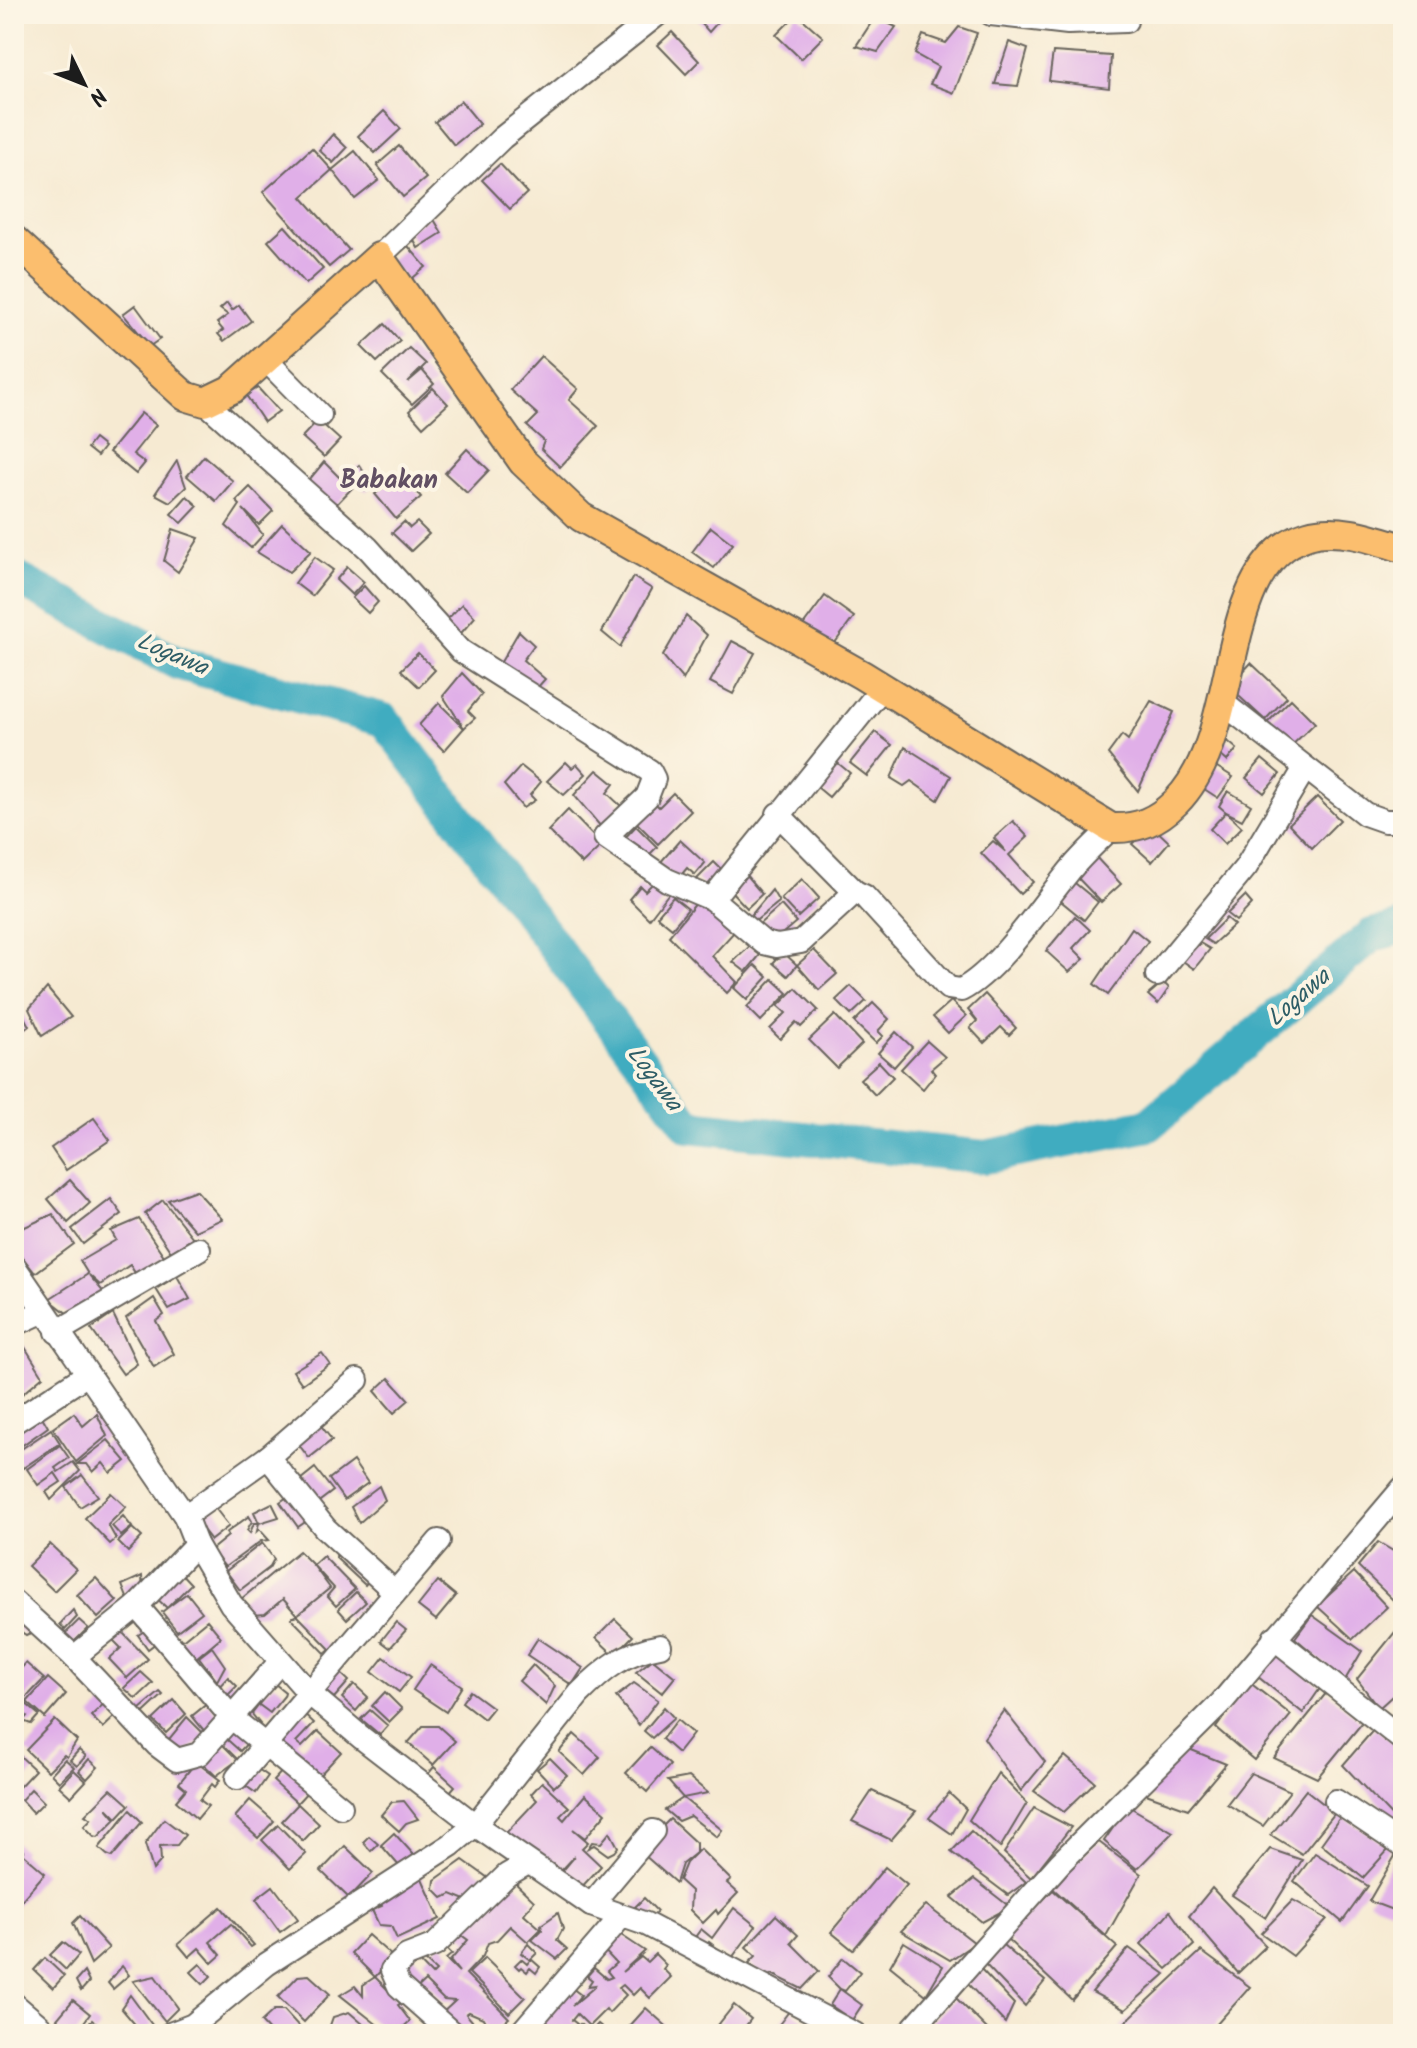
<svg xmlns="http://www.w3.org/2000/svg" width="1417" height="2048" viewBox="0 0 1417 2048" font-family="Kalam,sans-serif">
<rect width="100%" height="100%" fill="#fcf5e5"/>
<filter id="ink" filterUnits="userSpaceOnUse"><feTurbulence type="fractalNoise" baseFrequency=".0125" numOctaves="2"/><feDisplacementMap in="SourceGraphic" scale="16" xChannelSelector="R" yChannelSelector="G"/><feConvolveMatrix kernelMatrix="1 2 1 2 8 2 1 2 1" color-interpolation-filters="sRGB"/></filter>
<filter id="wash" filterUnits="userSpaceOnUse"><feTurbulence type="fractalNoise" baseFrequency=".006" numOctaves="4" result="noise"/><feDisplacementMap in="SourceGraphic" scale="32" xChannelSelector="R" yChannelSelector="G"/><feGaussianBlur stdDeviation="1.8" result="paint"/><feColorMatrix in="noise" values="0 0 0 0 0 0 0 0 0 0 0 0 0 0 0 0 0 1.4 0 .05"/><feComposite in="paint" operator="in"/></filter>
<g filter="url(#wash)">
<rect width="100%" height="100%" fill="#f6ead2"/>
<g fill="none" stroke-linecap="round" stroke-linejoin="round">
<polyline stroke="#41acc0" stroke-width="34" points="14,577 177,663 384,720 689,1126 985,1157 1149,1125 1372,935 1403,927"/>
</g>
<g id="blocks">
<g fill="#e0afe8">
<polygon points="693,14 725,14 709,32"/>
<polygon points="797,14 823,37 801,59 776,35"/>
<polygon points="875,17 896,27 878,52 856,46"/>
<polygon points="959,27 977,33 954,93 930,84 938,67 915,54 923,35 946,43"/>
<polygon points="672,32 699,61 686,74 658,45"/>
<polygon points="1009,42 1028,49 1018,86 995,84"/>
<polygon points="1053,52 1111,56 1109,88 1049,81"/>
<polygon points="461,101 480,124 454,145 435,122"/>
<polygon points="384,111 401,129 375,153 358,136"/>
<polygon points="333,134 347,148 333,163 319,150"/>
<polygon points="399,146 426,178 403,197 377,165"/>
<polygon points="312,148 332,170 355,151 379,180 355,199 332,170 302,197 349,250 329,267 263,192"/>
<polygon points="500,164 527,193 510,209 482,180"/>
<polygon points="432,216 442,233 418,248 408,230"/>
<polygon points="285,226 323,269 306,284 268,241"/>
<polygon points="408,246 426,267 408,282 390,261"/>
<polygon points="227,303 232,310 239,305 251,321 224,341 218,334 223,330 217,323 228,315 220,309"/>
<polygon points="135,305 160,339 150,346 123,314"/>
<polygon points="385,324 400,341 377,362 361,346"/>
<polygon points="409,348 426,364 408,382 422,370 434,384 412,404 382,374"/>
<polygon points="541,356 578,389 569,400 598,426 560,467 541,449 544,441 527,426 538,415 510,390"/>
<polygon points="258,388 279,411 264,422 246,395"/>
<polygon points="433,388 448,404 423,427 409,411"/>
<polygon points="141,413 156,425 133,454 145,463 136,474 109,452"/>
<polygon points="318,420 340,440 324,457 302,437"/>
<polygon points="94,439 104,447 97,456 87,448"/>
<polygon points="467,449 489,470 467,493 445,473"/>
<polygon points="204,456 233,481 216,501 187,476"/>
<polygon points="177,461 186,487 170,502 155,494"/>
<polygon points="324,462 343,481 359,465 373,485 366,491 357,483 329,512 304,486"/>
<polygon points="400,473 421,497 396,519 375,494"/>
<polygon points="250,487 273,511 259,525 243,509 263,535 251,548 226,526 240,505 236,501"/>
<polygon points="187,496 198,506 182,523 171,514"/>
<polygon points="404,522 410,528 417,522 429,534 411,551 392,533"/>
<polygon points="282,524 311,551 289,572 257,552"/>
<polygon points="711,527 733,544 714,568 692,552"/>
<polygon points="173,529 199,538 178,572 164,561"/>
<polygon points="315,557 333,570 312,596 295,583"/>
<polygon points="347,567 364,582 352,595 336,580"/>
<polygon points="633,577 652,589 620,647 602,632"/>
<polygon points="364,586 378,602 368,613 352,598"/>
<polygon points="825,596 854,617 831,648 802,627"/>
<polygon points="462,604 475,617 456,639 438,629"/>
<polygon points="686,616 707,635 683,680 663,656"/>
<polygon points="519,631 534,645 523,660 545,679 529,697 498,667"/>
<polygon points="732,641 755,653 733,694 710,682"/>
<polygon points="418,653 435,670 419,687 401,670"/>
<polygon points="1251,663 1287,697 1265,720 1229,687"/>
<polygon points="462,673 482,694 468,711 475,718 464,728 443,696"/>
<polygon points="1291,699 1315,723 1286,751 1263,727"/>
<polygon points="1151,701 1174,712 1138,791 1108,754 1122,735 1128,740"/>
<polygon points="439,703 464,728 444,751 419,725"/>
<polygon points="875,732 892,745 867,776 850,763"/>
<polygon points="1223,737 1237,749 1227,761 1213,749"/>
<polygon points="905,747 951,776 938,800 911,781 904,786 891,778"/>
<polygon points="833,759 850,773 829,797 812,783"/>
<polygon points="1262,759 1280,774 1264,793 1246,778"/>
<polygon points="566,762 572,768 577,764 586,774 564,795 547,781"/>
<polygon points="1209,762 1233,777 1218,798 1195,783"/>
<polygon points="521,766 541,782 530,795 535,800 523,808 504,785"/>
<polygon points="597,770 614,784 607,793 622,807 601,827 574,795"/>
<polygon points="1228,791 1251,805 1242,820 1226,812 1242,827 1225,844 1210,829 1226,812 1219,806"/>
<polygon points="673,793 691,811 658,844 636,822 655,803 659,807"/>
<polygon points="1317,797 1340,820 1312,848 1289,824"/>
<polygon points="568,810 602,845 582,864 548,831"/>
<polygon points="1013,821 1028,837 1009,855 1033,882 1020,894 981,853 993,841 1006,852 994,838"/>
<polygon points="1151,825 1169,842 1152,862 1132,844"/>
<polygon points="636,826 657,847 643,861 623,840"/>
<polygon points="680,840 705,863 695,875 687,868 677,880 659,864"/>
<polygon points="1093,854 1121,884 1101,902 1073,873"/>
<polygon points="714,862 728,876 711,893 697,879"/>
<polygon points="745,874 762,894 747,908 729,889"/>
<polygon points="802,879 819,898 798,917 781,899"/>
<polygon points="1070,879 1098,902 1084,920 1056,897"/>
<polygon points="655,881 669,893 649,919 629,899 640,886 645,891"/>
<polygon points="772,890 779,902 753,923 743,925"/>
<polygon points="1245,896 1252,904 1236,921 1227,914"/>
<polygon points="673,897 688,909 672,928 657,916"/>
<polygon points="697,902 735,931 712,956 737,982 727,993 669,936"/>
<polygon points="781,905 796,922 771,943 757,926"/>
<polygon points="1075,916 1090,930 1073,948 1084,959 1069,972 1046,951"/>
<polygon points="1226,918 1234,925 1213,944 1205,939"/>
<polygon points="1132,928 1148,941 1108,995 1094,984"/>
<polygon points="1200,943 1210,949 1194,969 1183,961"/>
<polygon points="750,946 760,955 746,972 733,962"/>
<polygon points="814,950 837,974 819,990 797,965"/>
<polygon points="783,952 797,965 788,976 773,963"/>
<polygon points="755,965 768,977 747,1000 734,988"/>
<polygon points="773,979 788,993 761,1021 747,1007"/>
<polygon points="1163,982 1169,988 1158,1004 1148,995"/>
<polygon points="851,986 866,1001 851,1015 836,1000"/>
<polygon points="47,988 71,1017 42,1036 29,1009"/>
<polygon points="796,988 818,1010 801,1027 796,1022 780,1039 770,1029 786,1013 778,1006"/>
<polygon points="985,994 1016,1028 1009,1035 1001,1027 984,1043 970,1028 977,1021 968,1010"/>
<polygon points="14,998 29,1026 14,1038"/>
<polygon points="951,1001 966,1016 948,1033 933,1017"/>
<polygon points="873,1003 889,1019 878,1031 883,1036 876,1043 854,1022"/>
<polygon points="835,1015 862,1044 837,1068 809,1040"/>
<polygon points="896,1032 912,1047 894,1067 878,1053"/>
<polygon points="927,1041 945,1057 931,1069 935,1074 923,1089 901,1069"/>
<polygon points="879,1062 893,1077 875,1095 860,1079"/>
<polygon points="94,1118 110,1140 66,1170 51,1148"/>
<polygon points="70,1180 90,1203 68,1223 48,1199"/>
<polygon points="196,1190 222,1219 195,1231 168,1200"/>
<polygon points="111,1199 122,1214 83,1244 72,1229"/>
<polygon points="163,1200 193,1238 171,1252 145,1214"/>
<polygon points="53,1214 74,1244 35,1273 14,1246 14,1232"/>
<polygon points="139,1219 164,1256 137,1276 130,1265 100,1285 89,1275 106,1295 68,1314 49,1299 88,1274 80,1261 116,1240 111,1231"/>
<polygon points="177,1276 190,1299 169,1310 156,1289"/>
<polygon points="154,1298 164,1315 156,1321 174,1354 154,1367 126,1318"/>
<polygon points="113,1314 137,1364 123,1374 91,1329"/>
<polygon points="18,1336 43,1376 14,1401 14,1340"/>
<polygon points="322,1353 330,1364 302,1384 293,1371"/>
<polygon points="389,1378 409,1400 394,1413 375,1391"/>
<polygon points="74,1413 83,1426 97,1414 107,1436 76,1462 53,1428"/>
<polygon points="41,1415 48,1427 14,1451 14,1433"/>
<polygon points="319,1423 332,1440 309,1458 296,1441"/>
<polygon points="51,1429 60,1443 23,1468 14,1454"/>
<polygon points="108,1440 126,1461 111,1473 103,1463 93,1472 87,1464 77,1464"/>
<polygon points="60,1445 69,1458 55,1468 58,1472 73,1462 80,1471 51,1500 46,1492 61,1482 55,1473 38,1485 27,1469"/>
<polygon points="353,1461 368,1483 344,1500 329,1479"/>
<polygon points="315,1468 333,1491 312,1507 295,1484"/>
<polygon points="82,1475 98,1496 80,1507 66,1487"/>
<polygon points="379,1486 385,1500 359,1523 351,1507"/>
<polygon points="111,1493 126,1507 108,1525 116,1539 110,1544 85,1518"/>
<polygon points="293,1493 311,1518 298,1527 280,1502"/>
<polygon points="272,1503 279,1517 259,1523 257,1531 259,1529 269,1540 261,1541 225,1567 211,1550 228,1536 226,1533 249,1516 252,1521 247,1530 250,1533 254,1523 259,1523 254,1512"/>
<polygon points="215,1508 229,1526 211,1540 197,1522"/>
<polygon points="123,1516 132,1527 121,1536 112,1526"/>
<polygon points="132,1528 142,1537 128,1552 118,1542"/>
<polygon points="1378,1542 1403,1557 1403,1592 1393,1600 1358,1566"/>
<polygon points="262,1543 274,1559 269,1568 240,1590 226,1571"/>
<polygon points="50,1544 76,1569 54,1591 28,1566"/>
<polygon points="337,1545 371,1578 365,1585 336,1558"/>
<polygon points="299,1551 313,1565 323,1556 355,1589 336,1606 327,1596 334,1588 313,1565 330,1588 297,1615 283,1599 265,1614 243,1616 234,1605"/>
<polygon points="178,1570 191,1584 167,1608 187,1593 202,1612 177,1631 162,1612 167,1608 153,1595"/>
<polygon points="1354,1572 1387,1607 1353,1639 1317,1606"/>
<polygon points="142,1576 143,1594 128,1600 122,1585"/>
<polygon points="96,1578 117,1601 98,1618 77,1595"/>
<polygon points="438,1581 456,1596 436,1620 418,1606"/>
<polygon points="356,1592 366,1602 347,1619 338,1609"/>
<polygon points="14,1608 38,1629 26,1635 14,1627"/>
<polygon points="73,1610 77,1617 65,1630 60,1624"/>
<polygon points="297,1615 330,1649 325,1653 291,1618"/>
<polygon points="1312,1615 1362,1651 1345,1680 1295,1638"/>
<polygon points="615,1619 633,1636 614,1655 596,1638"/>
<polygon points="79,1620 88,1628 70,1646 62,1637"/>
<polygon points="207,1620 221,1637 190,1663 175,1646"/>
<polygon points="396,1622 406,1630 390,1648 381,1641"/>
<polygon points="1403,1622 1403,1686 1379,1708 1357,1679"/>
<polygon points="151,1627 160,1640 148,1649 138,1635"/>
<polygon points="121,1631 148,1659 127,1678 109,1659 121,1648 113,1640"/>
<polygon points="538,1638 583,1668 572,1685 527,1655"/>
<polygon points="212,1647 225,1666 217,1681 199,1657"/>
<polygon points="1278,1652 1321,1687 1303,1713 1257,1676"/>
<polygon points="384,1657 411,1677 399,1692 372,1672"/>
<polygon points="653,1659 675,1677 662,1693 636,1672"/>
<polygon points="26,1663 44,1679 21,1703 14,1696 14,1676"/>
<polygon points="430,1665 462,1686 446,1712 413,1690"/>
<polygon points="533,1665 555,1686 546,1705 519,1681"/>
<polygon points="334,1667 349,1681 334,1698 318,1685"/>
<polygon points="141,1672 153,1683 136,1699 124,1688"/>
<polygon points="228,1677 237,1686 223,1700 215,1691"/>
<polygon points="48,1678 66,1694 45,1718 27,1702"/>
<polygon points="1249,1682 1291,1715 1254,1760 1216,1728"/>
<polygon points="634,1683 658,1700 639,1725 616,1697"/>
<polygon points="275,1684 285,1692 284,1696 270,1713 259,1705 252,1714 260,1724 251,1733 237,1718"/>
<polygon points="354,1684 368,1697 356,1711 342,1698"/>
<polygon points="470,1691 493,1708 484,1719 462,1702"/>
<polygon points="160,1692 163,1695 137,1719 133,1715"/>
<polygon points="385,1692 402,1709 389,1722 372,1706"/>
<polygon points="1327,1692 1362,1723 1317,1778 1274,1758"/>
<polygon points="111,1697 123,1709 103,1728 91,1716"/>
<polygon points="174,1700 186,1714 166,1733 153,1720"/>
<polygon points="25,1703 39,1715 31,1724 23,1721 27,1716 19,1709"/>
<polygon points="208,1703 222,1720 206,1733 192,1716"/>
<polygon points="664,1707 674,1718 652,1738 644,1731"/>
<polygon points="298,1708 314,1723 296,1742 302,1747 318,1731 341,1752 316,1779 270,1739"/>
<polygon points="370,1710 388,1726 380,1735 361,1719"/>
<polygon points="1004,1710 1045,1762 1021,1791 984,1738"/>
<polygon points="187,1717 207,1737 180,1755 165,1744"/>
<polygon points="55,1720 77,1741 67,1757 64,1755 48,1771 26,1750"/>
<polygon points="677,1720 693,1734 678,1753 662,1739"/>
<polygon points="234,1721 252,1738 240,1751 222,1735"/>
<polygon points="423,1726 438,1726 455,1741 433,1765 408,1743"/>
<polygon points="1375,1728 1403,1751 1403,1828 1343,1765"/>
<polygon points="574,1734 600,1757 584,1775 559,1752"/>
<polygon points="217,1739 238,1760 216,1776 197,1758"/>
<polygon points="650,1747 670,1765 647,1792 626,1773"/>
<polygon points="1189,1749 1226,1764 1188,1809 1146,1794"/>
<polygon points="79,1750 86,1756 77,1766 70,1760"/>
<polygon points="18,1754 35,1770 18,1788 14,1784 14,1758"/>
<polygon points="1065,1756 1095,1782 1064,1812 1034,1791"/>
<polygon points="550,1758 567,1775 554,1787 537,1769"/>
<polygon points="65,1759 74,1767 59,1782 51,1774"/>
<polygon points="89,1759 98,1767 87,1779 79,1771"/>
<polygon points="196,1762 220,1780 215,1787 212,1784 200,1800 208,1806 197,1819 176,1801 186,1789 179,1783"/>
<polygon points="255,1767 268,1776 256,1793 243,1784"/>
<polygon points="286,1767 309,1790 297,1803 273,1781"/>
<polygon points="434,1767 455,1786 449,1793 428,1774"/>
<polygon points="74,1770 86,1781 71,1797 59,1786"/>
<polygon points="998,1773 1027,1803 1000,1848 969,1820"/>
<polygon points="1251,1773 1290,1791 1263,1826 1227,1804"/>
<polygon points="689,1777 708,1793 683,1798 668,1781"/>
<polygon points="542,1782 569,1807 560,1816 564,1820 585,1795 606,1813 585,1838 573,1829 588,1842 582,1848 601,1866 578,1891 560,1874 575,1856 560,1872 504,1835 537,1800 531,1794"/>
<polygon points="31,1789 44,1802 33,1813 21,1800"/>
<polygon points="111,1789 129,1805 117,1818 107,1808 116,1819 98,1837 94,1836 84,1826 91,1819 85,1815"/>
<polygon points="1306,1790 1335,1813 1302,1854 1271,1835"/>
<polygon points="872,1791 916,1811 891,1840 852,1821"/>
<polygon points="949,1793 966,1809 952,1834 929,1818"/>
<polygon points="683,1798 722,1830 717,1837 690,1816 678,1821 665,1810"/>
<polygon points="250,1800 274,1821 258,1838 235,1817"/>
<polygon points="404,1801 418,1819 406,1823 399,1831 381,1815 392,1802"/>
<polygon points="298,1804 319,1824 303,1841 282,1821"/>
<polygon points="1128,1806 1173,1832 1137,1869 1104,1841"/>
<polygon points="1034,1808 1071,1827 1031,1878 1004,1853"/>
<polygon points="130,1810 142,1822 112,1857 107,1855 99,1848"/>
<polygon points="1341,1816 1390,1848 1363,1878 1321,1844"/>
<polygon points="164,1819 185,1835 177,1845 160,1846 161,1861 153,1870 145,1844"/>
<polygon points="670,1819 696,1843 696,1853 682,1864 676,1883 643,1854 650,1839"/>
<polygon points="278,1825 306,1854 290,1869 262,1840"/>
<polygon points="971,1831 1026,1882 1008,1895 951,1852"/>
<polygon points="610,1832 618,1847 614,1852 608,1855 594,1845 588,1848 592,1842 601,1843"/>
<polygon points="394,1833 414,1855 400,1867 381,1845"/>
<polygon points="369,1836 378,1844 371,1851 363,1842"/>
<polygon points="14,1841 24,1851 22,1853 45,1873 14,1909"/>
<polygon points="1099,1842 1141,1874 1106,1936 1049,1885"/>
<polygon points="345,1846 373,1873 349,1898 321,1871"/>
<polygon points="700,1849 731,1880 727,1883 738,1893 718,1914 716,1910 703,1923 690,1910 691,1891 679,1880 686,1863"/>
<polygon points="1270,1849 1302,1860 1266,1918 1232,1895"/>
<polygon points="1315,1853 1368,1886 1342,1922 1294,1881"/>
<polygon points="1395,1856 1403,1860 1403,1914 1369,1901"/>
<polygon points="463,1860 488,1878 468,1901 451,1894 443,1898 434,1889 435,1880"/>
<polygon points="885,1867 907,1885 853,1950 831,1932"/>
<polygon points="421,1876 440,1919 397,1939 391,1926 379,1925 372,1910 382,1906 378,1896"/>
<polygon points="508,1876 534,1901 524,1914 541,1929 528,1942 510,1926 497,1940 488,1943 483,1956 466,1974 509,2018 491,2034 483,2018 469,2012 466,2014 473,2022 461,2034 440,2015 455,2001 444,2000 425,1981 413,1992 394,1972 412,1954 432,1975 436,1971 424,1960 441,1943 452,1954 446,1959 459,1972 450,1961 468,1940 460,1934"/>
<polygon points="974,1879 1010,1907 982,1922 952,1897"/>
<polygon points="273,1886 298,1919 280,1932 256,1899"/>
<polygon points="1212,1888 1266,1946 1238,1973 1189,1916"/>
<polygon points="1053,1890 1117,1947 1072,2000 1005,1937"/>
<polygon points="644,1898 657,1911 649,1920 635,1907"/>
<polygon points="1293,1900 1327,1919 1293,1956 1261,1933"/>
<polygon points="926,1905 975,1943 950,1960 901,1931"/>
<polygon points="221,1907 254,1945 251,1947 231,1924 210,1942 221,1955 212,1963 199,1948 189,1957 178,1944"/>
<polygon points="734,1908 756,1926 731,1959 709,1942 701,1952 690,1944 701,1929 712,1938"/>
<polygon points="1170,1911 1194,1945 1167,1969 1141,1944"/>
<polygon points="558,1913 563,1929 557,1940 567,1949 557,1959 532,1940 542,1930 541,1925"/>
<polygon points="776,1915 798,1935 791,1943 819,1971 802,1989 772,1974 767,1980 749,1963 756,1956 746,1947"/>
<polygon points="80,1916 109,1948 91,1964 73,1923"/>
<polygon points="368,1935 393,1957 375,1977 351,1953"/>
<polygon points="621,1935 645,1951 622,1972 641,1957 647,1962 655,1954 666,1965 663,1969 671,1977 650,1998 640,1988 633,1995 623,1985 619,1988 626,1995 609,2013 606,2009 589,2026 577,2014 572,2020 577,2024 570,2033 525,2034 572,1988 581,1995 572,2006 593,1988 595,1985 588,1986 592,1980 587,1976 594,1968 607,1979 612,1977 607,1971 616,1963 600,1946"/>
<polygon points="63,1942 79,1955 66,1970 50,1955"/>
<polygon points="904,1942 943,1966 926,1995 890,1966"/>
<polygon points="528,1944 537,1953 530,1960 521,1953"/>
<polygon points="1003,1945 1045,1981 1025,2006 984,1963"/>
<polygon points="1129,1948 1165,1974 1125,2010 1092,1992"/>
<polygon points="1201,1951 1250,1987 1208,2034 1132,2034 1120,2027"/>
<polygon points="45,1958 64,1976 53,1988 34,1970"/>
<polygon points="485,1958 525,1997 509,2013 469,1973"/>
<polygon points="843,1958 860,1972 845,1991 840,1989 862,2005 852,2020 830,2005 840,1989 828,1977"/>
<polygon points="521,1959 527,1964 531,1959 540,1967 536,1973 530,1968 527,1972 521,1967 519,1969 515,1965"/>
<polygon points="200,1964 211,1976 203,1984 191,1972"/>
<polygon points="122,1966 129,1975 113,1989 108,1983"/>
<polygon points="978,1966 1014,2004 1005,2023 966,1982"/>
<polygon points="84,1972 89,1982 81,1991 76,1981"/>
<polygon points="309,1975 330,1994 304,2022 278,1997 298,1976"/>
<polygon points="155,1976 178,2008 165,2021 133,1981"/>
<polygon points="375,1977 401,2003 398,2005 410,2021 396,2034 376,2034 379,2026 340,1995 355,1986 363,1996 363,1985"/>
<polygon points="130,1995 152,2025 143,2034 121,2008"/>
<polygon points="956,1998 992,2034 918,2034"/>
<polygon points="73,2000 90,2014 75,2034 63,2034 52,2025"/>
<polygon points="734,2005 751,2019 744,2028 751,2034 711,2034"/>
<polygon points="646,2008 673,2032 672,2034 635,2034 628,2028"/>
<polygon points="274,2010 284,2010 303,2031 272,2034 261,2022"/>
<polygon points="790,2010 825,2034 776,2034 774,2031"/>
<polygon points="349,2012 371,2031 374,2034 331,2034 328,2031 333,2017"/>
<polygon points="92,2020 100,2027 95,2034 86,2027"/>
<polygon points="580,2024 590,2033 598,2024 610,2034 572,2034"/>
</g>
</g>
</g>
<g filter="url(#ink)">
<use href="#blocks" fill-opacity="0" stroke="#68645c" stroke-width="2"/>
<g fill="none" stroke-linecap="round" stroke-linejoin="round">
<g stroke="#68645c" stroke-width="26">
<g id="minor">
<polyline points="991,14 1068,23 1126,21"/>
<polyline points="379,257 502,138 658,14"/>
<polyline points="265,359 320,415"/>
<path d="M205,402L368,548L461,651L650,771L654,779L647,797L605,837L667,880L712,899L764,943L777,946L801,942L855,892L864,896L948,988L961,990C998,971 1040,907 1067,874C1080,857 1096,843 1111,828"/>
<polyline points="1223,703 1365,814 1385,821 1403,821"/>
<polyline points="778,814 855,892"/>
<polyline points="712,899 882,688"/>
<polyline points="1157,975 1246,867 1305,768"/>
<polyline points="14,1266 185,1516 196,1544 231,1604 309,1693 362,1738 475,1825 591,1905 646,1924 855,2034"/>
<polyline points="14,1325 44,1311"/>
<polyline points="57,1332 199,1249"/>
<polyline points="14,1422 86,1375"/>
<polyline points="268,1457 325,1528 395,1592"/>
<polyline points="185,1516 268,1457 357,1380"/>
<polyline points="14,1602 74,1657 157,1745 177,1760 199,1754 280,1662"/>
<polyline points="137,1606 232,1718 341,1807"/>
<polyline points="1274,1638 1403,1740"/>
<polyline points="74,1657 137,1606 196,1544"/>
<polyline points="237,1778 439,1541"/>
<polyline points="1336,1801 1403,1846"/>
<polyline points="591,1905 653,1831"/>
<polyline points="14,2004 49,2034"/>
<path d="M170,2034L193,2025L267,1964L451,1845L475,1825L579,1694C604,1669 625,1652 660,1646"/>
<polyline points="453,2034 399,1986 392,1970 407,1956 435,1945 507,1875 528,1863"/>
<polyline points="520,2034 620,1918"/>
<polyline points="908,2034 1060,1863 1221,1703 1403,1488"/>
</g>
</g>
<g stroke="#68645c" stroke-width="32">
<path id="major" d="M14,240L185,396L205,402L232,389L379,257L523,462L581,517L862,675L1111,828C1138,829 1157,821 1176,802C1246,732 1213,564 1308,535C1337,526 1374,539 1403,548"/>
</g>
<use href="#minor" stroke="#fff" stroke-width="22"/>
<use href="#major" stroke="#fbbe6e" stroke-width="28"/>
</g>
</g>
<g text-anchor="middle" dominant-baseline="central" stroke-width="8" stroke-linejoin="round" paint-order="stroke">
<g font-size="24" font-style="italic" fill="#2d5d66" stroke="#fcf5e5">
<text transform="translate(172 655) rotate(23)">Logawa</text>
<text transform="translate(1299 998) rotate(-41)">Logawa</text>
<text transform="translate(654 1079) rotate(53)">Logawa</text>
</g>
<g font-size="26" font-weight="bold" fill="#614f63" stroke="#fcf5e5">
<text x="389" y="481">Babakan</text>
</g>
</g>
<rect width="1417" height="2048" fill="none" stroke="#fcf5e5" stroke-width="48"/>
<g transform="translate(84 84) rotate(133)" stroke="#fcf5e5" stroke-width="6" paint-order="stroke">
<path d="M0-6L14 30L0 20L-14 30Z" fill="#1c1c1c"/>
<text y="-12" font-size="22" font-weight="bold" text-anchor="middle" fill="#1c1c1c">N</text>
</g>
</svg>
